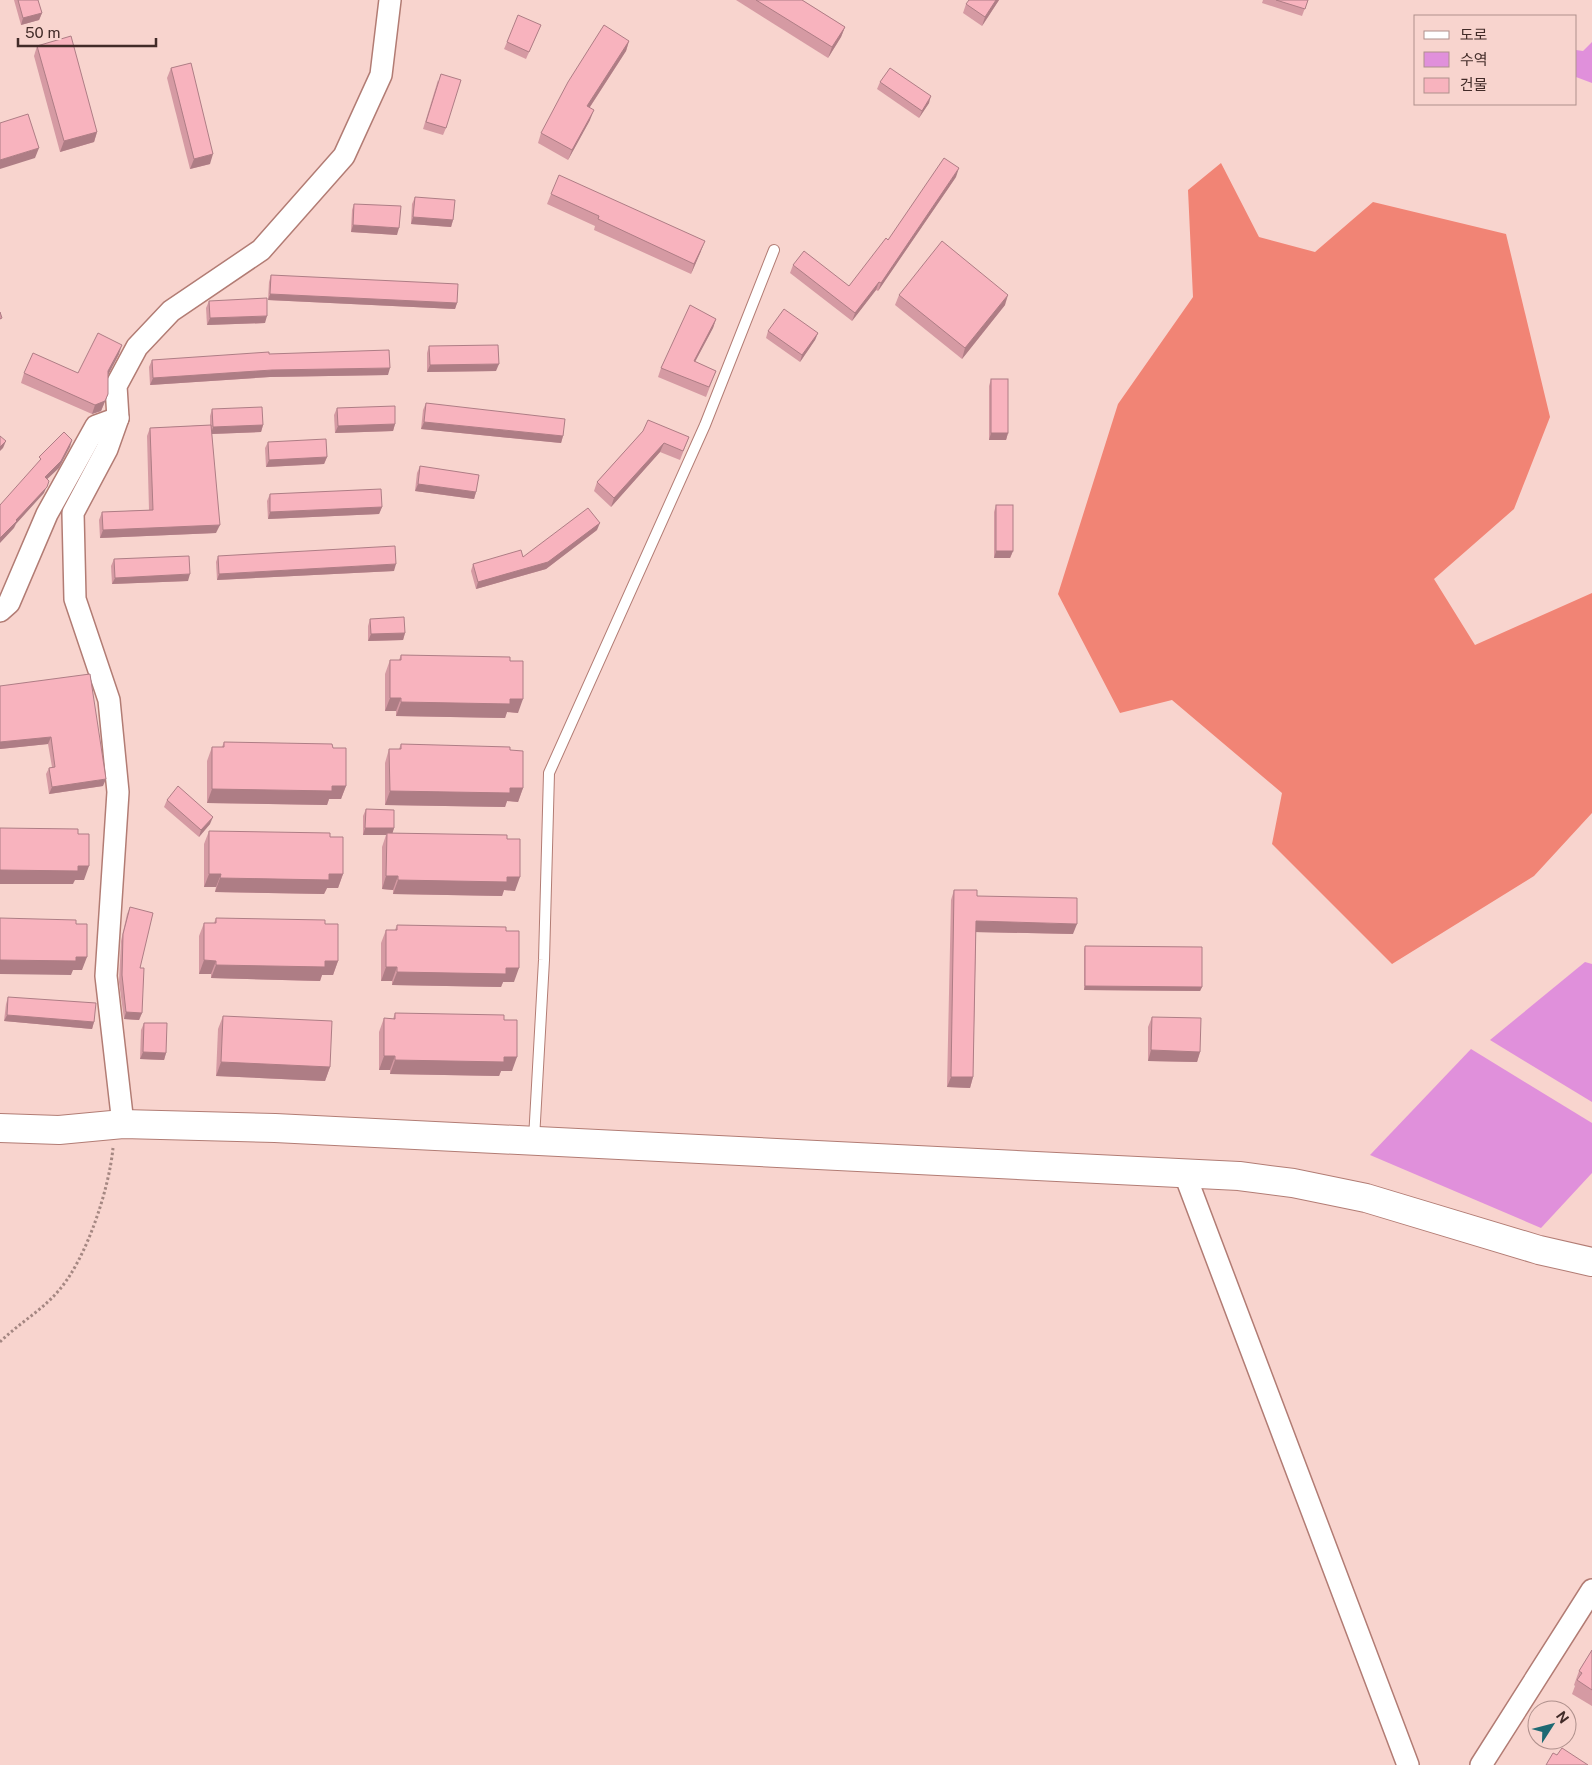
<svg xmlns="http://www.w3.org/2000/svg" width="1592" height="1765" viewBox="0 0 1592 1765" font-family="'Public Sans','Noto Sans KR',sans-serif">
<rect width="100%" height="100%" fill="#f8d4ce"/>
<polygon fill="#f18475" points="1221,163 1259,237 1315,252 1373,202 1506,234 1550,417 1514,509 1434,579 1475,645 1592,593 1592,813 1534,876 1392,964 1272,844 1282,793 1172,700 1120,713 1058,594 1118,404 1193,297 1188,190"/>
<g fill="#e090db">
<polygon points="1592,42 1592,83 1576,77 1576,50 1583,51"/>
<polygon points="1585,962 1592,964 1592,1102 1490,1040"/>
<polygon points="1471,1049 1592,1123 1592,1173 1541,1228 1370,1155"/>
</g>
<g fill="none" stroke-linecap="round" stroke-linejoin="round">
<g stroke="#b27c74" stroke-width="12">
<polyline id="lane" points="534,1139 544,960 549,773 705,425 774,250"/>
</g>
<g stroke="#b27c74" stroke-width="24">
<g id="street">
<polyline points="0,611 9,603 47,514 96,426 118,418"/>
<polyline points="123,1124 106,976 118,792 109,700 75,599 73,513 107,449 118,418 116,386 137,347 171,311 261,250 344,156 381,75 390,0"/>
<polyline points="1184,1172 1408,1765"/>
<polyline points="1481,1765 1592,1590"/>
</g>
</g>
<g stroke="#b27c74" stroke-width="30">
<polyline id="secondary" points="0,1128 59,1130 123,1124 275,1128 1239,1176 1293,1183 1366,1198 1539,1250 1592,1262"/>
</g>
<path stroke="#a58782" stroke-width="3" stroke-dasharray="2.5 2.5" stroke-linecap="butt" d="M0,1342C19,1323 43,1310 60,1289C87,1257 109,1189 113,1148"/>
<use href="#lane" stroke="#fff" stroke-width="10"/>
<use href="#street" stroke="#fff" stroke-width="21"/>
<use href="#secondary" stroke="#fff" stroke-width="28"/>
</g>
<g fill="#d59aa3">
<polygon points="14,0 38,0 42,13 39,20 21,25"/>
<polygon points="736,0 802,0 845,27 841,37 828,58"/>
<polygon points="999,0 982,26 963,13 966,4"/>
<polygon points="1263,0 1308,0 1302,16 1262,3"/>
<polygon points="538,32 526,59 504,49 507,42"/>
<polygon points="629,41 626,51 590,107 590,120 568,160 538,143 541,133"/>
<polygon points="37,46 97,132 94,142 60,152 34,56"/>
<polygon points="171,68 210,164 190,169 167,78"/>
<polygon points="438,80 446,128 443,135 423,129"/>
<polygon points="880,82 929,103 919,118 877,89"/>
<polygon points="956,177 878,291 876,290 852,321 790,273 793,265 849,286 888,240"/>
<polygon points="551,194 701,251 691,274 594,230 595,226 547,204"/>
<polygon points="415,197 453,220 451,227 411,224 412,204"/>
<polygon points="354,204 397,235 351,232 352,210"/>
<polygon points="271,275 457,303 455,309 268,300 269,282"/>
<polygon points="899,295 1005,305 962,359 895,305"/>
<polygon points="209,301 265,323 207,325 206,308"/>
<polygon points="716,319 713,328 695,362 716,371 706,397 658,377 661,368"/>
<polygon points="768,331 818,333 815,340 800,362 766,338"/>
<polygon points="429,346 496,371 427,372 427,353"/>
<polygon points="119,354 108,374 108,394 101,411 92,414 21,383 24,373 78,373"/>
<polygon points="269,354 388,375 270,377 150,385 149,367 152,360"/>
<polygon points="991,379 1008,433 1006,440 989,440 989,386"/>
<polygon points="426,403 563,436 561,443 421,429 423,410"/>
<polygon points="337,408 395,424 393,431 335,433 334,415"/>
<polygon points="212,409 263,425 261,432 212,434 216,533 100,538 99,520 102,512 149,510 147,436 150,428 210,425 210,416"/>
<polygon points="643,431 689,437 680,460 660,452 611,507 594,491 597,482"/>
<polygon points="268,442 327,457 324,464 266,467 265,448"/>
<polygon points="420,466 476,492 474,499 415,491 417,473"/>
<polygon points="270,494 382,507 379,514 268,519 267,501"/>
<polygon points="996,505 1013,551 1010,558 994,558 994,512"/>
<polygon points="597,530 546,569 476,589 471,571 473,564 523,557"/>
<polygon points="218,556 394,571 217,580 216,562"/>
<polygon points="114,559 188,581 112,584 111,566"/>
<polygon points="370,619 405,633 403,640 368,641 368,626"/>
<polygon points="401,655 510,661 518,713 507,712 505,718 396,716 396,711 385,711 385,674 390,660 399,660"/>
<polygon points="0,686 103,786 49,794 46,774 49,768 52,767 48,744 0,749"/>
<polygon points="224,742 333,748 346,786 341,799 329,799 327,805 207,803 207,761 212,747 222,747"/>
<polygon points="401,744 510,750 523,788 518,802 507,801 505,807 385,805 385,763 389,749 399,749"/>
<polygon points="167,800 210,824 199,837 164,807"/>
<polygon points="366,809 394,828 392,833 507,839 515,891 504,890 502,896 393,894 393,890 382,889 382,847 386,835 363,835 363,816"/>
<polygon points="209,831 330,837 343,874 338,888 327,888 324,894 215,892 216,887 204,887 204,844"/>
<polygon points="954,890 977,896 1073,934 976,932 973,1077 970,1088 947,1087 951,900"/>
<polygon points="130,907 140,968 142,1013 139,1020 124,1019 119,982 121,941 127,914"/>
<polygon points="216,918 325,924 338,961 333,975 322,975 320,981 211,978 211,974 199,974 199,936 204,923 214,923"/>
<polygon points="397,925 506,931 514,982 503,982 501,987 392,985 392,981 381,981 381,943 386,930 395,930"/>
<polygon points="1085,946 1202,987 1200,991 1084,990 1084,949"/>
<polygon points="8,997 94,1022 92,1029 4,1021 6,1004"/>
<polygon points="395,1013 504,1020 512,1071 501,1071 499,1076 390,1074 390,1070 379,1070 379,1032 384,1018 393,1019"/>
<polygon points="223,1016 330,1067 325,1081 216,1076 218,1029"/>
<polygon points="1152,1017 1200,1052 1197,1062 1148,1061 1148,1027"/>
<polygon points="144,1023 166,1053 164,1060 140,1059 141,1030"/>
<polygon points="1592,1650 1592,1706 1572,1694 1575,1686 1574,1685 1579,1671"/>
</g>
<g fill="#ae7d85">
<polygon points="996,0 999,0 982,26 985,17"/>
<polygon points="42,13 39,20 21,25 23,18"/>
<polygon points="845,27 841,37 828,58 832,47"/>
<polygon points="629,41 626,51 584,116 587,106"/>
<polygon points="931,96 929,103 919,118 922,111"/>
<polygon points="594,110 590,120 568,160 572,150"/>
<polygon points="97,132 94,142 60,152 64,141"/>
<polygon points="39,148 35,158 0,169 0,160"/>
<polygon points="213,154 210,164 190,169 194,159"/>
<polygon points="959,168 956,177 878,291 881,283"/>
<polygon points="413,217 453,220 451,227 411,224"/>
<polygon points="353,225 399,228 397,235 351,232"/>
<polygon points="705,241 701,251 691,274 694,264"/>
<polygon points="879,282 876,290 852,321 855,313"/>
<polygon points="270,294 457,303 455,309 268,300"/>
<polygon points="1008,295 1005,305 962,359 965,348"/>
<polygon points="267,316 265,323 207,325 210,318"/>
<polygon points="716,319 713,328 690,371 694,361"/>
<polygon points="818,333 815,340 800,362 802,355"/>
<polygon points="122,345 119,354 105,381 108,371"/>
<polygon points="499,364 496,371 427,372 430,365"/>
<polygon points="390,368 388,375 270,377 150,385 153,378 272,370"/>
<polygon points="108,394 101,411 92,414 95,405"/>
<polygon points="424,422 563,436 561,443 421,429"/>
<polygon points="395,424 393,431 335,433 338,426"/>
<polygon points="263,425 261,432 211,434 213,427"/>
<polygon points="991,433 1008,433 1006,440 989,440"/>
<polygon points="72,440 70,447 59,468 42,484 45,477"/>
<polygon points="6,441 3,448 0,451 0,447"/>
<polygon points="664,443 660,452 611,507 614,498"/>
<polygon points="327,457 324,464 266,467 269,460"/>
<polygon points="49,481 44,493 16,524 14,528 0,543 0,538"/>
<polygon points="418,484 476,492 474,499 415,491"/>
<polygon points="382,507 379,514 268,519 270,512"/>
<polygon points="600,523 597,530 546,569 476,589 478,582"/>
<polygon points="220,525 216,533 100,538 103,530"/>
<polygon points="996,551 1013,551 1010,558 994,558"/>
<polygon points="396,564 394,571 217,580 219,574"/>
<polygon points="190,574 188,581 112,584 115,578"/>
<polygon points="405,633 403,640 368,641 371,634"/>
<polygon points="390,698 401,698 396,711 385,711"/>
<polygon points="510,699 523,699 518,713 507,712 505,718 396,716 401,702"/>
<polygon points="51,737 48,744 0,749 0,742"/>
<polygon points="106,779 103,786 49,794 52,787"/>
<polygon points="332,786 346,786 341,799 329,799 327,805 207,803 212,789"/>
<polygon points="510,788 523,788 518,802 507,801 505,807 385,805 390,791"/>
<polygon points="213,817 210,824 199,837 201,830"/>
<polygon points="365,828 394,828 392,835 387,833 386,835 363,835"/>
<polygon points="78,866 89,866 84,880 75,880 73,884 0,884 0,870"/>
<polygon points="209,874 221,874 216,887 204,887"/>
<polygon points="329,874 343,874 338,888 327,888 324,894 215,892 220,878"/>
<polygon points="386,876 398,876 393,890 382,889"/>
<polygon points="507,877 520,877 515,891 504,890 502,896 393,894 398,880"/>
<polygon points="976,921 1077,924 1073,934 972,932"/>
<polygon points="76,957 87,957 82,970 73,970 71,975 0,974 0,960"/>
<polygon points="204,960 216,961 211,974 199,974"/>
<polygon points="325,961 338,961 333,975 322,975 320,981 211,978 216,965"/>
<polygon points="386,967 397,967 392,981 381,981"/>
<polygon points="506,968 519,968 514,982 503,982 501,987 392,985 397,972"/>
<polygon points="1085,986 1202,987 1200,991 1084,990"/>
<polygon points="126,1012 142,1013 139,1020 124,1019"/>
<polygon points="7,1015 94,1022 92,1029 4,1021"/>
<polygon points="1151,1050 1200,1052 1197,1062 1148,1061"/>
<polygon points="143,1052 166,1053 164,1060 140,1059"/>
<polygon points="384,1056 395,1056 390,1070 379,1070"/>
<polygon points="504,1057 517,1057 512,1071 501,1071 499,1076 390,1074 395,1060"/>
<polygon points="221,1062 330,1067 325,1081 216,1076"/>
<polygon points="951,1077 973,1077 970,1088 947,1087"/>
</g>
<g fill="#f8b3be" stroke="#ae7d85">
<polygon points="18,0 38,0 42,13 23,18"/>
<polygon points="756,0 802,0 845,27 832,47"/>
<polygon points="969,0 996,0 985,17 966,4"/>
<polygon points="1276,0 1308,0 1305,9"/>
<polygon points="518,15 541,25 529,52 507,42"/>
<polygon points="604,25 629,41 587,106 594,110 572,150 541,133 568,82"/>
<polygon points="71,36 97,132 64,141 37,46"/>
<polygon points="191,63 213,154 194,159 171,68"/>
<polygon points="890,68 931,96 922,111 880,82"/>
<polygon points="441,74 461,80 446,128 426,122"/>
<polygon points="28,114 39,148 0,160 0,123"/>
<polygon points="944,158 959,168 881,283 879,282 855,313 793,265 804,251 849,286 886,238 888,240"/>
<polygon points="559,175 705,241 694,264 598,219 599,216 551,194"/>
<polygon points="415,197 455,200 453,220 413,217"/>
<polygon points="354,204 401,206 399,228 353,225"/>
<polygon points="942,241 1008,295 965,348 899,295"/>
<polygon points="271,275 458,284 457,303 270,294"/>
<polygon points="267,298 267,316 210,318 209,301"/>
<polygon points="690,305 716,319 694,361 716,371 709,387 661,368"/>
<polygon points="784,309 818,333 802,355 768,331"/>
<polygon points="0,312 2,318 0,319"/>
<polygon points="98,333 122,345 108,371 108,394 105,401 95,405 24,373 33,353 78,373"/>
<polygon points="498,345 499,364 430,365 429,346"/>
<polygon points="389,350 390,368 272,370 153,378 152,360 269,352 269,354"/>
<rect x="991" y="379" width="17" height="54"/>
<polygon points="426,403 565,419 563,436 424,422"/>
<polygon points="395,406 395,424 338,426 337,408"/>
<polygon points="262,407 263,425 213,427 212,409"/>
<polygon points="648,420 689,437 683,451 664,443 614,498 597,482 643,431"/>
<polygon points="211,425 220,525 103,530 102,512 153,510 150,428"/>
<polygon points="64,432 72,440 61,461 45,477 49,481 47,487 16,520 17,521 0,538 0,505 41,459 39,457"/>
<polygon points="0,436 6,441 0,447"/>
<polygon points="326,439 327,457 269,460 268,442"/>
<polygon points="420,466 479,475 476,492 418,484"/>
<polygon points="381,489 382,507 270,512 270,494"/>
<rect x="996" y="505" width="17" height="46"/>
<polygon points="588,508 600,523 548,562 478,582 473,564 521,550 523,557"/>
<polygon points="395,546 396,564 219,574 218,556"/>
<polygon points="189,556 190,574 115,578 114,559"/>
<polygon points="404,617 405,633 371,634 370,619"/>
<polygon points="401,655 510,657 510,661 523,661 523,699 510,699 510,704 401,702 401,698 390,698 390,660 401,660"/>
<polygon points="90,674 106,779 52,787 49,768 55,767 51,737 0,742 0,686"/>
<polygon points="224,742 332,744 333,748 346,748 346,786 332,786 332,791 212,789 212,747 224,747"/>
<polygon points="401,744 510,747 510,750 523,751 523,788 510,788 510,793 390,791 389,749 401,749"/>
<polygon points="178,786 213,817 201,830 167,800"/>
<polygon points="366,809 394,810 394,828 365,828"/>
<polygon points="0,828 78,829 78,834 89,834 89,866 78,866 78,871 0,870"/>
<polygon points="209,831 330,833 330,837 343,837 343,874 329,874 329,880 220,878 221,874 209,874"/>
<polygon points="387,833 507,835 507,839 520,839 520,877 507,877 507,882 398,880 398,876 386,876"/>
<polygon points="954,890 977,890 977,896 1077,898 1077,924 976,921 973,1077 951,1077"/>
<polygon points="130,907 153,913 140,968 144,968 142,1013 126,1012 122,975 123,934"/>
<polygon points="0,918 76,920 76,924 87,924 87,957 76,957 76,961 0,960"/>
<polygon points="216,918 325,920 325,924 338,924 338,961 325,961 325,967 216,965 216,961 204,960 204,923 216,923"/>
<polygon points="397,925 506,927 506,931 519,931 519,968 506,968 506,974 397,972 397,967 386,967 386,930 397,930"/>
<polygon points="1085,946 1202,947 1202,987 1085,986"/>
<polygon points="8,997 96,1003 94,1022 7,1015"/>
<polygon points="395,1013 504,1015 504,1020 517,1020 517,1057 504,1057 504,1062 395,1060 395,1056 384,1056 384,1018 395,1019"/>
<polygon points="223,1016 332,1021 330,1067 221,1062"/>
<polygon points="1152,1017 1201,1018 1200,1052 1151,1050"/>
<polygon points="144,1023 167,1023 166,1053 143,1052"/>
<polygon points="1592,1650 1592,1690 1577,1680 1582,1673 1579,1671"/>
<polygon points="1562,1748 1588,1765 1546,1765 1553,1753 1557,1755"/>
</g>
<rect x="1414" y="15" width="162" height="90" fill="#f8d4ce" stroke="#af908c"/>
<rect x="1424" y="31" width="25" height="8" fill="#ffffff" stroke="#af908c"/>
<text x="1460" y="40" font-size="15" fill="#422b28">도로</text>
<rect x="1424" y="52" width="25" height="15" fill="#e090db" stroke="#af908c"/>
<text x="1460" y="65" font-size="15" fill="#422b28">수역</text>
<rect x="1424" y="78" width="25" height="15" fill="#f8b3be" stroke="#af908c"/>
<text x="1460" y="90" font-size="15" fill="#422b28">건물</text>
<g transform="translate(1552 1725) rotate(54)"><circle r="24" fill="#f8d4ce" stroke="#af908c"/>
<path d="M0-4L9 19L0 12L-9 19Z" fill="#1e6973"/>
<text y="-8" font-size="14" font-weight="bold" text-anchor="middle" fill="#422b28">N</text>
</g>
<path d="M18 38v8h138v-8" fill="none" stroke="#422b28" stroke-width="2.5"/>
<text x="25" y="38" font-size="15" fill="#422b28" stroke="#f8d4ce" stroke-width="4" paint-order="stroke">50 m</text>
</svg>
